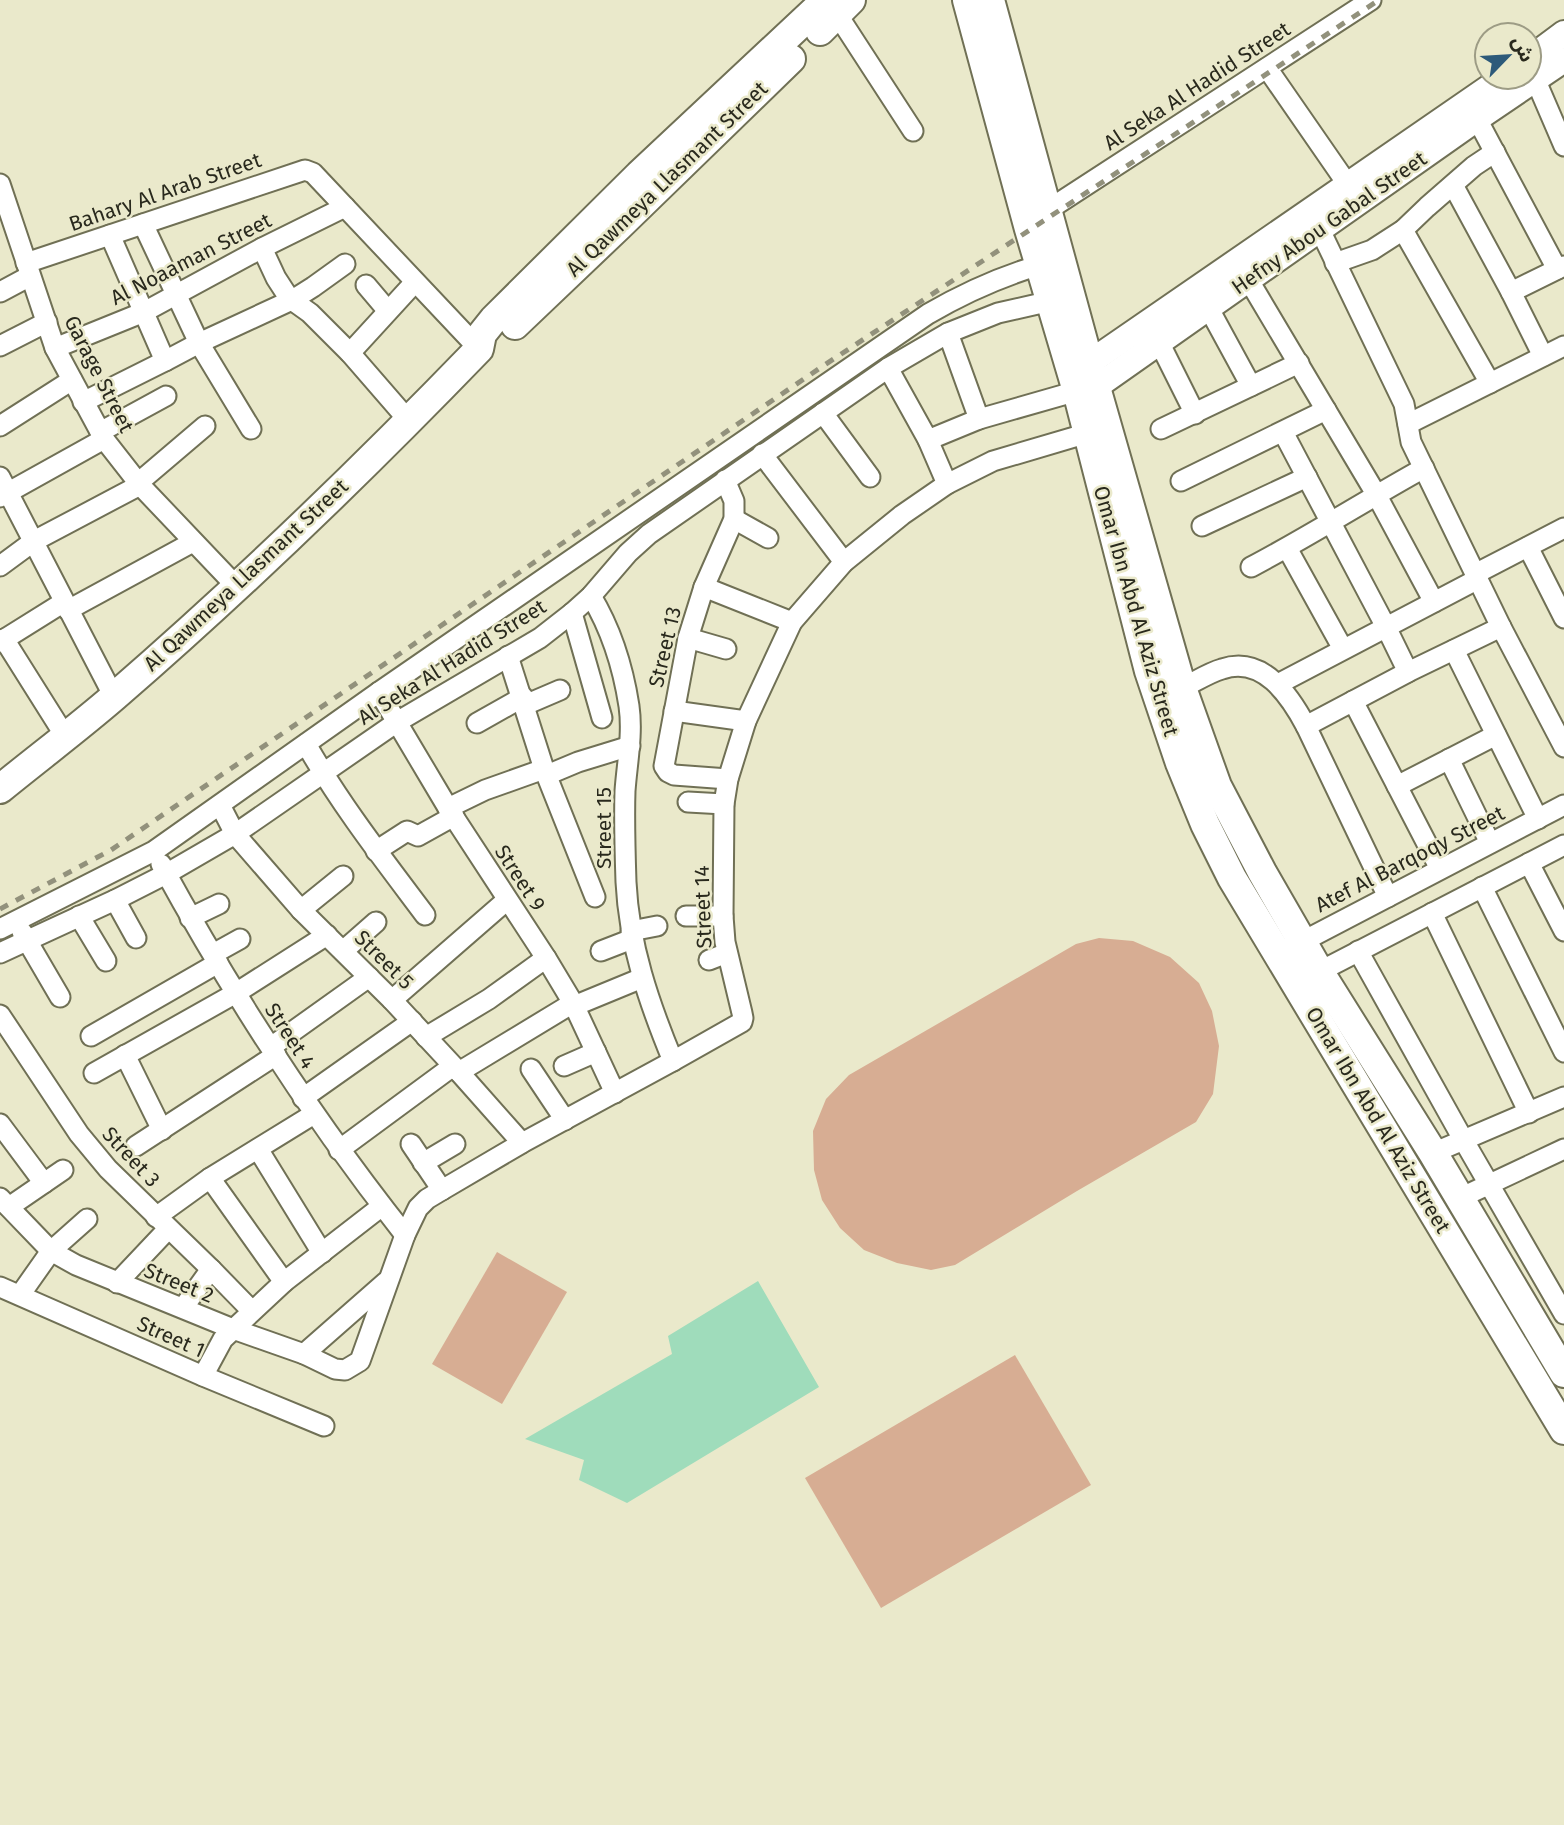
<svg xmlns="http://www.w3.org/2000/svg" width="1564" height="1825" viewBox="0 0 1564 1825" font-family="'Fira Sans','Noto Sans Arabic',sans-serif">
<rect width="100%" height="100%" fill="#eae9cb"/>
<g fill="#d7ad93">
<polygon points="1099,938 1133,941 1170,957 1199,983 1212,1011 1219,1046 1213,1094 1196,1122 1077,1191 955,1265 931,1270 897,1263 864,1250 840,1228 822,1200 814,1170 813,1131 826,1099 849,1075 1076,944"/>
<polygon points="497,1252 567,1292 502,1404 432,1364"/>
<polygon points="1015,1355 1091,1485 881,1608 805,1478"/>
</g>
<polygon fill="#9fdcbb" points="758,1281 819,1387 627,1503 579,1480 584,1460 525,1439 672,1354 668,1336"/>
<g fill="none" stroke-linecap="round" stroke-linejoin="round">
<g stroke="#707055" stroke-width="23">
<g id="minor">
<polyline points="834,4 837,14 913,131"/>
<polyline points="1267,68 1348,185"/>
<polyline points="1536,81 1564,146"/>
<polyline points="1477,119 1557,269"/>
<polyline points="0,184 55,348 104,439 140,485 237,587"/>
<polyline points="1453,185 1511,292 1543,356"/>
<polyline points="1048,210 1371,0"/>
<polyline points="143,224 199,343 251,429"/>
<polyline points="1320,230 1404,404 1411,442 1501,627 1564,747"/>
<polyline points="1403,230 1490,383"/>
<polyline points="110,235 165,361"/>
<polyline points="262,248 276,278 289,298 310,313 350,353 409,421"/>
<polyline points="26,263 305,170 313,173 479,349"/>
<polyline points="1335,263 1372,250 1403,230 1427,207 1474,166 1495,152"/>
<polyline points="1248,279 1376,494 1434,602"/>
<polyline points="366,285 388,311"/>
<polyline points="0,292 30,276"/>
<polyline points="1511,292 1564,266"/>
<polyline points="1208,307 1251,386"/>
<polyline points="948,333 979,419"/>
<polyline points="1159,342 1195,414"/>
<polyline points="0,346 47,322"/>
<polyline points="55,348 144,312 262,248 345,207"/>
<polyline points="350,353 415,282"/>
<polyline points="888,368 928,440 947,484"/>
<polyline points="83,402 165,361 199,343 294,299 313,287 345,264"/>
<polyline points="823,413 870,477"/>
<polyline points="1408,424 1564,346"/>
<polyline points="0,426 72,380"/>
<polyline points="1161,429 1299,363"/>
<polyline points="100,432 166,396"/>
<polyline points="1283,432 1386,627 1408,672"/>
<polyline points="928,440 979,419 1077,391"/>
<polyline points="762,454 844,562"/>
<polyline points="0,477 114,697"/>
<polyline points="725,480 734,501 734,519 704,587 688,638 664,766 668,772 674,775 728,779"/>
<polyline points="1181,481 1326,410"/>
<polyline points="138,483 205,426"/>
<polyline points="0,497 104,439"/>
<polyline points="734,519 768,538"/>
<polyline points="1202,526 1307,477"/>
<polyline points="1528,547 1564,618"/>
<polyline points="1287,548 1343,649"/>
<polyline points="0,566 34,541 140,485"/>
<path d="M1251,567C1310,536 1366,500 1424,468"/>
<polyline points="1475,574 1564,528"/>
<polyline points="704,587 792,622"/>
<path d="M591,596C611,629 623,667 629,706C633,734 627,763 625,791C624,821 625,852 626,882C629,945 649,1003 673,1061"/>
<polyline points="68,610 193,542"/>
<polyline points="572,613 602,718"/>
<polyline points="688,638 726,649"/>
<polyline points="4,639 65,736"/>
<polyline points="0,642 64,602"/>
<polyline points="1454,650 1538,819"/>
<polyline points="508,656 544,769 595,897"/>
<polyline points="1278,684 1478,579"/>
<path d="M1182,688C1195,682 1208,673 1222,669C1263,655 1290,696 1306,726L1388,897"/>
<polyline points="379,692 448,808 546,958 573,1003 615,1093"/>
<polyline points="1353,701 1440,869"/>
<polyline points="525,705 560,690"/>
<polyline points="674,711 746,721"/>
<polyline points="477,723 523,697"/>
<polyline points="1306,726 1408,672 1501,627"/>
<path d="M306,744C340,804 383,859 425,915"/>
<polyline points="1449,759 1490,843"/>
<polyline points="547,775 578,762 630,746"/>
<polyline points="1397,786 1496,735"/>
<polyline points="688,802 724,804"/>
<polyline points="220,805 235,834 301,910 392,1000 459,1072 522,1143"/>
<polyline points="448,808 485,790 544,769"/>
<polyline points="376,851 407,831 418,836 454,816"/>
<polyline points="1529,863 1564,931"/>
<path d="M161,864C232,994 313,1119 405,1235"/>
<polyline points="1482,887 1564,1052"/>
<polyline points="115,900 136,938"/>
<polyline points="301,910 343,876"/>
<polyline points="1432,913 1529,1113"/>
<polyline points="79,916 106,961"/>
<polyline points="686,916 723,916"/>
<polyline points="190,918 219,904"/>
<path d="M0,929L154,851L379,692L928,314C964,293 999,277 1040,265"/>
<polyline points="631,931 657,926"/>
<polyline points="22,932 60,997"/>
<polyline points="1292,947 1564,805"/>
<polyline points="343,951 376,922"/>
<polyline points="601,951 632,939"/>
<polyline points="1358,951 1464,1141 1564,1314"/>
<polyline points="0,953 115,900 166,874 235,834 397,722 540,638 572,613 591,596 628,553 649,534 888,368 948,333 998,313 1051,301"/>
<polyline points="213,954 240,939"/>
<polyline points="709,960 727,953"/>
<polyline points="1309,977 1564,845"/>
<polyline points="392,1000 507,900"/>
<polyline points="574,1006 642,978"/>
<polyline points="0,1015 79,1134 108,1169 211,1269 252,1311"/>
<polyline points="91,1036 218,963"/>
<polyline points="426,1037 489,999 546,958"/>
<polyline points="271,1047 369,977"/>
<polyline points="125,1055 162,1130"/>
<polyline points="564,1066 596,1052"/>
<polyline points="531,1069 565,1120"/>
<polyline points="459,1072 573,1003"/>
<polyline points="94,1073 236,993 327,935"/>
<polyline points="303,1098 412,1021"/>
<polyline points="0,1124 44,1183"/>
<polyline points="411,1144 442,1190"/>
<polyline points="136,1146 276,1055"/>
<polyline points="258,1149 322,1253"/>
<polyline points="339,1150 453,1066"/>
<polyline points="1433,1153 1564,1097"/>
<polyline points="423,1163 455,1144"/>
<polyline points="210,1178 284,1282"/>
<polyline points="0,1198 51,1251 76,1265 233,1329 304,1354 335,1369 345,1370 360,1361 405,1235 418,1208 427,1199 442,1190 522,1143 673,1061 742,1022 743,1018 742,1013 725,942 723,916 724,804 728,779 746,721 792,622 844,562 902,515 947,484 993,461 1088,433"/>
<polyline points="1460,1198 1564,1149"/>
<polyline points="9,1207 63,1170"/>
<polyline points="156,1217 210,1178 314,1114"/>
<polyline points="117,1283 168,1229"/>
<polyline points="0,1287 203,1376 324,1426"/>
<polyline points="20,1295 51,1251 87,1219"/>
<polyline points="183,1308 211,1269"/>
<polyline points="304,1354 386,1282"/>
<polyline points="203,1376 223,1339 284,1282 382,1206"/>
</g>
</g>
<g stroke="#707055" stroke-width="28">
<g id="tertiary">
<polyline points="1529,59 1564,33"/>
<polyline points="1089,363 1504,77"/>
<polyline points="1096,387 1477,119 1564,60"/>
</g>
</g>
<g stroke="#707055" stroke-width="32">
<g id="secondary">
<polyline points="967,0 1029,229 1077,391 1149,671 1180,763 1205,824 1232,878 1564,1430"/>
<polyline points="990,0 1089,363 1182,688 1217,786 1262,872 1319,971 1433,1153 1564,1373"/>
<polyline points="820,31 851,0"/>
<polyline points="515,325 619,226 791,59"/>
<path d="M0,789C38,758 78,728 115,696C242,586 363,469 479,349L482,334L494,319L639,175L826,0"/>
</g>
</g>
<use href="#minor" stroke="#fff" stroke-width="19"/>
<use href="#tertiary" stroke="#fff" stroke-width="24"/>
<use href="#secondary" stroke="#fff" stroke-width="28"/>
<polyline stroke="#92917c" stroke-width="5" stroke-dasharray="9 9" stroke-linecap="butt" points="0,909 111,850 823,366 1379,0"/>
</g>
<g text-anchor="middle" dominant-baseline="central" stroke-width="5" stroke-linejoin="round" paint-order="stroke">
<g font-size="21" fill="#29291d" stroke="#eae9cb">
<text transform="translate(1197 86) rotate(-33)">Al Seka Al Hadid Street</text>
<text transform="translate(667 179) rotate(-44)">Al Qawmeya Llasmant Street</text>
<text transform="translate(165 192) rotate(-19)">Bahary Al Arab Street</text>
<text transform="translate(1329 223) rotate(-35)">Hefny Abou Gabal Street</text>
<text transform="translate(191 259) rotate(-27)">Al Noaaman Street</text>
<text transform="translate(99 374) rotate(63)">Garage Street</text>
<text transform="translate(246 575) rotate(-43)">Al Qawmeya Llasmant Street</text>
<text transform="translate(1136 611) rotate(74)">Omar Ibn Abd Al Aziz Street</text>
<text transform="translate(665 647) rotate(-77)">Street 13</text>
<text transform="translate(452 662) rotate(-32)">Al Seka Al Hadid Street</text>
<text transform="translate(604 828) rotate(-90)">Street 15</text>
<text transform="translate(1410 859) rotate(-27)">Atef Al Barqoqy Street</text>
<text transform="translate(520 878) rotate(57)">Street 9</text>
<text transform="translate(703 907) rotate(-92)">Street 14</text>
<text transform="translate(384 960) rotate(45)">Street 5</text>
<text transform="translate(290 1036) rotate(57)">Street 4</text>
<text transform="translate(1378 1120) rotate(59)">Omar Ibn Abd Al Aziz Street</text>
<text transform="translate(131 1157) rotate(47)">Street 3</text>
<text transform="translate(179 1283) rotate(22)">Street 2</text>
<text transform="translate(171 1337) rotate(24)">Street 1</text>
</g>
</g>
<g transform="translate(1508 56) rotate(65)"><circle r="33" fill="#eae9cb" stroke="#9d9c85" stroke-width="2"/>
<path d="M0-5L12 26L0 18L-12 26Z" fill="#2d5a7a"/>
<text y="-10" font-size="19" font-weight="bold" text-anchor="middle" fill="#29291d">ش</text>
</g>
</svg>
